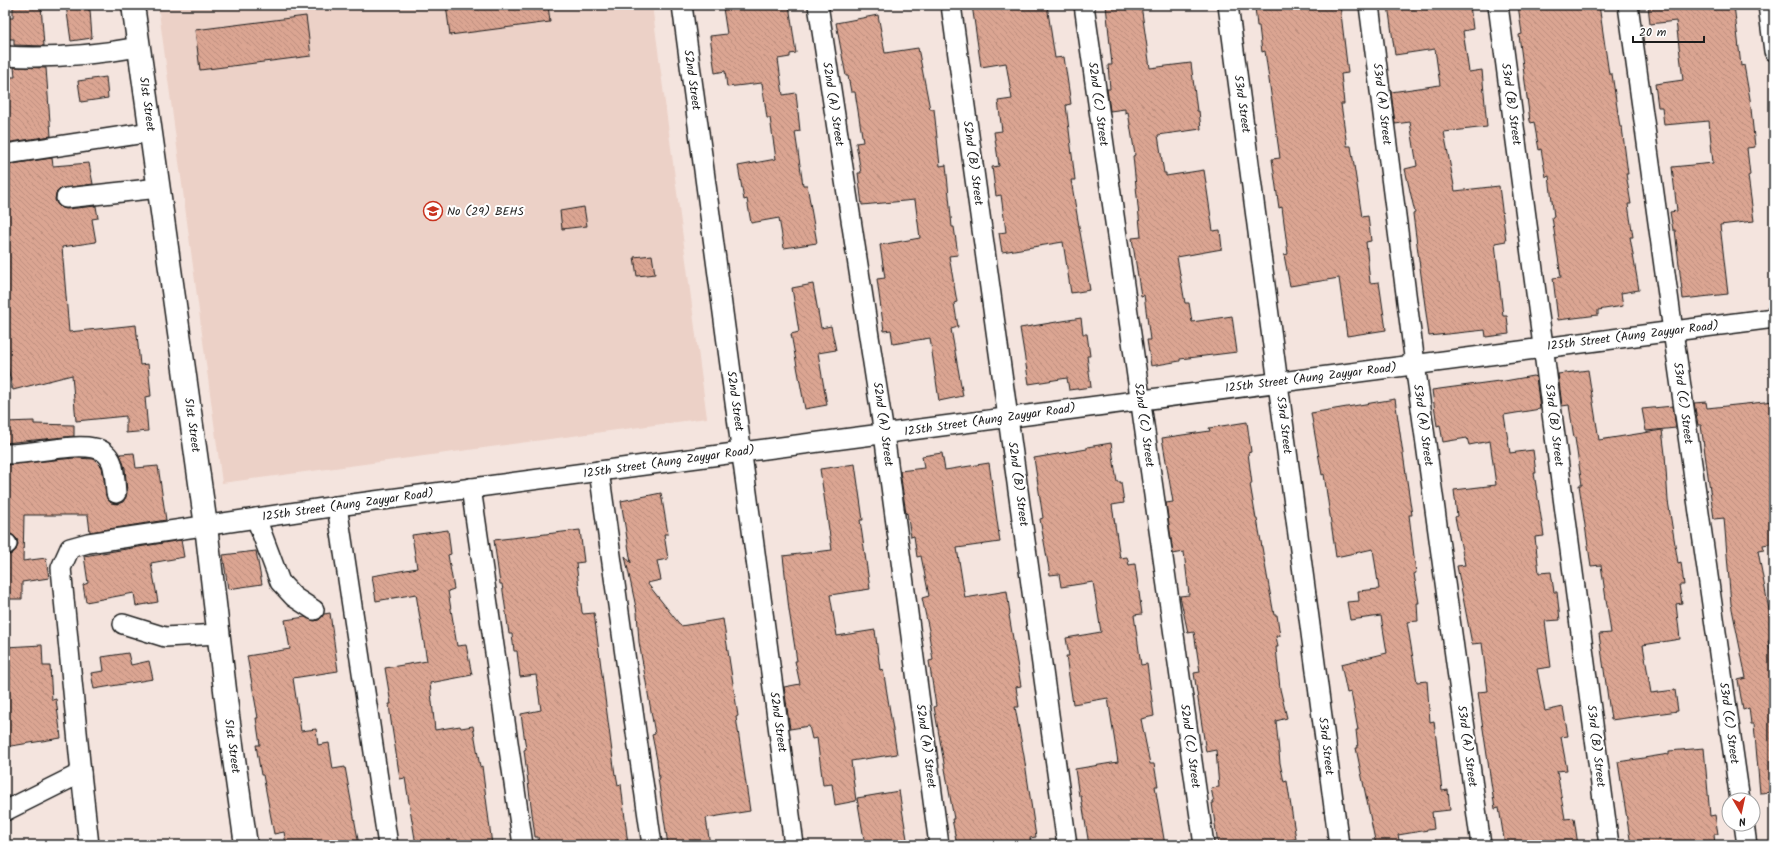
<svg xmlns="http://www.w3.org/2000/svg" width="1779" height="850" viewBox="0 0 1779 850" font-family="Kalam,sans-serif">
<defs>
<pattern id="building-back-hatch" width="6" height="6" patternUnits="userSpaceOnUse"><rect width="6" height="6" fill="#dba592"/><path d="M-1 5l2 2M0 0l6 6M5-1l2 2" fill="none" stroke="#bb8d7d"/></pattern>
</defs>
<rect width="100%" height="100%" fill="#f4e4de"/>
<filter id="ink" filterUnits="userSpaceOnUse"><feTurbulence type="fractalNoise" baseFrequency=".025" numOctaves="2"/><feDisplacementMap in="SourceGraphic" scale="8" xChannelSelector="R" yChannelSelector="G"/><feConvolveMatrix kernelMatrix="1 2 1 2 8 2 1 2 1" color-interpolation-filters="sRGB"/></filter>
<g filter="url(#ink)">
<polygon fill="#ecd1c7" points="158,5 652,5 707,418 222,483"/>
<g fill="url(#building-back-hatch)" stroke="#1c1c1c">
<polygon points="13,5 41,5 44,46 14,45 14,39 5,39 5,18 13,18"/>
<polygon points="66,5 88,5 88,10 90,10 92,38 71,41"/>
<polygon points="446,5 548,5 550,22 450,35"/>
<polygon points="741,5 789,5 796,53 790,54 790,57 778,59 783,95 796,93 800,131 795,132 803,185 807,185 817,243 784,248 779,218 751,223 747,199 744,200 738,166 776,159 770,118 767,118 762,83 727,87 725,71 715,73 710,36 727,34 723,8"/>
<polygon points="972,5 1047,5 1055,58 1064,57 1071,104 1066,105 1075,180 1071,180 1090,290 1071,293 1063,242 1002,252 999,233 1006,232 1001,195 996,196 992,167 999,166 994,132 1002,131 998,101 1012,99 1006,63 981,67"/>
<polygon points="1106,5 1141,5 1150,68 1191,63 1197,111 1199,111 1201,129 1158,135 1164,173 1166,173 1166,176 1204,170 1213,231 1220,230 1222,249 1177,257 1185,303 1189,303 1192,322 1232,316 1237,352 1180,359 1180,361 1151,366 1147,340 1150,340 1144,295 1141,296 1132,238 1141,237 1133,156 1135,155 1128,112 1125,113 1125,109 1110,111 1107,89 1110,89 1108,65 1112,65"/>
<polygon points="1275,5 1340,5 1348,73 1341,74 1344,104 1341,104 1347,146 1351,146 1362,217 1368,216 1371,241 1366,242 1370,283 1379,282 1386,330 1347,336 1339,278 1290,286 1284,255 1288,254 1282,207 1279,208 1272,159 1280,158 1265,51 1262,52 1259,26 1257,26 1255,7"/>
<polygon points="1388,5 1470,5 1473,29 1463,31 1469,72 1482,70 1487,127 1444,132 1455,191 1499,186 1506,241 1495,243 1503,316 1507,316 1509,334 1486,337 1485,330 1429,336 1413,214 1415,213 1405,169 1417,166 1410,122 1395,124 1391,92 1440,85 1435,49 1395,55"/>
<polygon points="1518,5 1599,5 1609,74 1612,74 1620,127 1622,127 1628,174 1626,174 1631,204 1628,204 1633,237 1630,237 1639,290 1621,293 1623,306 1598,310 1598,315 1558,320 1553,278 1561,277 1552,217 1554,217 1549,176 1546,177 1541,149 1539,150 1534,122 1531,123 1530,121 1519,35 1522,34"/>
<polygon points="1648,5 1734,5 1741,66 1744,65 1750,99 1755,147 1747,148 1750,175 1748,176 1754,221 1720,225 1728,294 1683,299 1675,230 1673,230 1670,212 1677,211 1672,167 1713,163 1709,121 1664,125 1662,107 1658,107 1655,84 1683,80 1676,21 1650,24"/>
<polygon points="878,15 885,53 918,48 930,109 934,109 940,166 946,165 952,227 954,227 958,255 949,256 957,302 954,303 958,327 951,329 963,396 939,401 930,338 893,344 891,330 884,331 877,279 885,278 880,245 920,238 915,200 862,205 858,173 861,173 856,143 863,142 855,92 851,92 848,76 846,76 836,23"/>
<polygon points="306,16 311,56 200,70 195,30"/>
<polygon points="14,67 46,68 51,136 5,143 5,77 15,77"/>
<polygon points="106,77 108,98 81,102 78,81"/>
<polygon points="52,158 53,166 89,163 93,184 60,189 56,193 55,200 57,204 61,208 67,209 96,206 98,218 92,219 96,242 62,247 69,332 136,325 140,365 148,364 151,396 145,397 148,431 126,433 126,416 76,421 72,375 13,390 5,356 5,165"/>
<polygon points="584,207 587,226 562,229 560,211"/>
<polygon points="652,255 655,274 637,276 634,257"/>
<polygon points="813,284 821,328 831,326 836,350 818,353 827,405 805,409 791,334 799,332 792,288"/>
<polygon points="1081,318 1083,334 1087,334 1090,356 1087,356 1091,387 1069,390 1067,378 1029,384 1020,328"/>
<polygon points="1588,370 1599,440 1662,430 1665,454 1668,501 1678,563 1681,562 1684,585 1679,585 1682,603 1676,604 1680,639 1643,645 1651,693 1675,690 1678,711 1611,720 1599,634 1611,633 1601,565 1591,566 1579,485 1582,485 1575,438 1574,438 1569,405 1562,406 1558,374"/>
<polygon points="1533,376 1536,377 1540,409 1504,415 1510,453 1533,450 1536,473 1534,473 1544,536 1535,537 1539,573 1551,572 1554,592 1557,592 1560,620 1545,621 1551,667 1537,669 1545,711 1563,707 1568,736 1561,737 1567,770 1557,771 1565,819 1574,818 1578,845 1505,845 1499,808 1495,809 1482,722 1478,692 1488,691 1482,643 1472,644 1457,566 1465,565 1455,517 1457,516 1454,490 1496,485 1490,441 1469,445 1467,438 1443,442 1440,425 1437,426 1432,390 1499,381 1499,382"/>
<polygon points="1395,399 1412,515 1409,515 1416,573 1414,574 1419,603 1417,603 1418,621 1407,622 1417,682 1427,681 1430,722 1434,721 1442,791 1448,790 1450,810 1432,812 1434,829 1398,835 1400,845 1376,845 1356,748 1358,748 1356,730 1358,730 1351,692 1347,693 1341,664 1387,653 1381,616 1350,620 1347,602 1359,601 1358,591 1379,589 1373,549 1336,557 1324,474 1322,475 1311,413"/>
<polygon points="1774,401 1774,543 1763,545 1764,550 1758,551 1774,637 1774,640 1768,641 1774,666 1774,792 1760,793 1754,724 1751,724 1749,708 1743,710 1738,680 1746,678 1731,604 1724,518 1714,519 1701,425 1698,425 1694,403 1706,402 1707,408"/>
<polygon points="1673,406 1676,428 1646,431 1642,409"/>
<polygon points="34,421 34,424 74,425 74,436 5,443 5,422"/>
<polygon points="1247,422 1251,452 1248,453 1252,484 1250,484 1256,519 1257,519 1274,615 1277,615 1280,636 1276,636 1278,647 1276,647 1280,689 1287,718 1276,721 1280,763 1284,782 1287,781 1296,839 1250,845 1218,845 1212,803 1214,803 1211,788 1219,787 1216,750 1206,752 1194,673 1200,672 1194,632 1188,633 1180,596 1189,595 1184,552 1173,554 1166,503 1173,502 1162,438 1210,431 1209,428"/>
<polygon points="1111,443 1117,482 1121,482 1124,503 1112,505 1120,558 1127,557 1129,565 1135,564 1142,614 1134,615 1141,665 1147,664 1154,716 1141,719 1150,764 1154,764 1158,786 1155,786 1165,845 1089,845 1081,796 1079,796 1075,769 1118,762 1108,698 1073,704 1066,656 1069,656 1066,638 1101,632 1093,582 1061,587 1059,574 1050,575 1040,519 1043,518 1034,458 1087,449 1087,447"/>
<polygon points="134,453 136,468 158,466 166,520 90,532 88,515 24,515 23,561 46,558 49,578 22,582 22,599 5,599 5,556 12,554 16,550 18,544 17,539 13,535 5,534 5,465 74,458 94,459 102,467 107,499 111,503 117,504 123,502 126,497 127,492 125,468 120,454"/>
<polygon points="942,453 945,470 989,463 1000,542 957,548 965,598 1007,591 1010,614 1009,615 1021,686 1016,687 1019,707 1015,707 1024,756 1036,837 1030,838 1031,845 957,845 952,819 954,819 934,707 936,706 929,661 933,660 929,635 930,635 922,598 929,596 921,556 917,557 914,536 911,537 907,513 906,514 900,471 924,468 922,456"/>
<polygon points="855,464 863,520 860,520 870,589 830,595 837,636 875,630 880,670 883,669 897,754 851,761 856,801 835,805 832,784 823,785 817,738 812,739 809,726 790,729 784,687 800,684 795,661 797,661 789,610 783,556 832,550 820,469"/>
<polygon points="661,493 668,534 664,534 668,559 657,561 661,580 647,583 681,626 723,619 738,716 736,717 750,811 706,818 710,845 668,845 658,778 659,778 657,760 652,735 655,734 639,642 637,612 625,556 631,563 621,501"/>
<polygon points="448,530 451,554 448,555 454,589 448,591 457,646 466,645 472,675 430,683 435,730 460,726 461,728 473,726 480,767 482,766 492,845 416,845 405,778 400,779 391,721 389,704 391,704 385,668 427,661 416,594 376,601 372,576 417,568 412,535"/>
<polygon points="580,530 584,562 576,563 582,612 583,614 594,613 615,775 616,774 618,785 621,784 628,845 539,845 538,837 535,837 524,750 526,749 521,714 541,710 536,675 520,677 517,651 514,651 512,634 509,634 502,584 500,584 494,540"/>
<polygon points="181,540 184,557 151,563 158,602 136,606 134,593 86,602 83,585 88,583 84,556"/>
<polygon points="256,551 262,584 228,589 223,555"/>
<polygon points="330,613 338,671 293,678 301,731 316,729 318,745 329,743 333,769 345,767 359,845 286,845 284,832 274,834 263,775 261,775 256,745 260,745 256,718 258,718 247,656 290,649 285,620 305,617 314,621 319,620 324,614"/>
<polygon points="42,645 43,666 50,666 52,700 56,699 61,738 5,747 5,647"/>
<polygon points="128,653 131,665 149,661 153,679 94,689 91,673 104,671 102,657"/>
<polygon points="1704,748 1710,816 1715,815 1718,834 1714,834 1715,845 1631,845 1618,762 1669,754 1669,751"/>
<polygon points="899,791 908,845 865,845 857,798"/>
</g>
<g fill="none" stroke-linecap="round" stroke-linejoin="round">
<g stroke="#1c1c1c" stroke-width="22">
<g id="street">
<polyline points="682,5 794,845"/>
<polyline points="818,5 884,434 939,845"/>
<polyline points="951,5 1067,845"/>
<polyline points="1084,5 1204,845"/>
<polyline points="1228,5 1339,845"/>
<polyline points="1369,5 1415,364 1481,845"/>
<polyline points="1498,5 1609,845"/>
<polyline points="1628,5 1673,331 1740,800"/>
<polyline points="1768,5 1774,51"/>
<path d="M5,56C51,59 94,55 139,47"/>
<polyline points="6,154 151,132"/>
<polyline points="66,198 159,188"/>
<path d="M5,454C32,455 69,443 94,448C102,449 109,455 112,463C115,472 115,483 116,493"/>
<polyline points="599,471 652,845"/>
<polyline points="471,488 523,845"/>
<polyline points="337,506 388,845"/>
<polyline points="256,518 280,582 294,597 314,610"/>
<polyline points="5,545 7,544"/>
<polyline points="123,624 165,637 218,634"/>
<polyline points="5,811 81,773"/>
<polyline points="1744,824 1747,845"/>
<polyline points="89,845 81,773 61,568 70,548 88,543 337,506 742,452 1774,318"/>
</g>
</g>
<g stroke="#1c1c1c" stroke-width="25">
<polyline id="secondary" points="133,5 206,526 228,716 246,845"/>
</g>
<use href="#street" stroke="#fff" stroke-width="19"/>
<use href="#secondary" stroke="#fff" stroke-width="22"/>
</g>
</g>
<defs>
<g id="school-ring" transform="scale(1)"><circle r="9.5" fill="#fff" stroke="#c8321e" stroke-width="1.5"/><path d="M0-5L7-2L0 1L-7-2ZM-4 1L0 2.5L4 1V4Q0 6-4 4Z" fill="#c8321e"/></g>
</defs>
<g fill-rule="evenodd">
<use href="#school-ring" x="433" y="211"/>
</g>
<g text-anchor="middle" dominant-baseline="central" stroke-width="4" stroke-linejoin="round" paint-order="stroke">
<g font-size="12" fill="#1c1c1c" stroke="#fff">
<text transform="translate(692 80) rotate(82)">52nd Street</text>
<text transform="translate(147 104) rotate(82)">51st Street</text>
<text transform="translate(833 104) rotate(81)">52nd (A) Street</text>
<text transform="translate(1098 104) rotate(82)">52nd (C) Street</text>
<text transform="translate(1242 104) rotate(82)">53rd Street</text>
<text transform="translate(1382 104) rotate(83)">53rd (A) Street</text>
<text transform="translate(1511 104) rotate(82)">53rd (B) Street</text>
<text transform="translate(973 163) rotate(82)">52nd (B) Street</text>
<text transform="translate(1633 336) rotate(-7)">125th Street (Aung Zayyar Road)</text>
<text transform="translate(1311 378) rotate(-7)">125th Street (Aung Zayyar Road)</text>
<text transform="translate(735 401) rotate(82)">52nd Street</text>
<text transform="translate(1683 403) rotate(82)">53rd (C) Street</text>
<text transform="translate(990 420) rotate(-8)">125th Street (Aung Zayyar Road)</text>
<text transform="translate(883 424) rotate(82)">52nd (A) Street</text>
<text transform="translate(192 425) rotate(82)">51st Street</text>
<text transform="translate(1144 425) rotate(82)">52nd (C) Street</text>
<text transform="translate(1284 425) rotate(83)">53rd Street</text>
<text transform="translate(1423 425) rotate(82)">53rd (A) Street</text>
<text transform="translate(1554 425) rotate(83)">53rd (B) Street</text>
<text transform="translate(669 462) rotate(-8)">125th Street (Aung Zayyar Road)</text>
<text transform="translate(1018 484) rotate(82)">52nd (B) Street</text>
<text transform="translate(348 505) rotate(-8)">125th Street (Aung Zayyar Road)</text>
<text transform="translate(778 722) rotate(82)">52nd Street</text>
<text transform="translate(1729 723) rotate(82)">53rd (C) Street</text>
<text transform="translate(232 746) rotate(82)">51st Street</text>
<text transform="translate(926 746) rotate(82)">52nd (A) Street</text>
<text transform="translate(1190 746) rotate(82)">52nd (C) Street</text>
<text transform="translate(1326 746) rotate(83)">53rd Street</text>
<text transform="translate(1467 746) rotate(82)">53rd (A) Street</text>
<text transform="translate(1596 746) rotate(83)">53rd (B) Street</text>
</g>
<g font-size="12" fill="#1c1c1c" stroke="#fff" text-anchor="start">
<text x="447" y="211">No (29) BEHS</text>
</g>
</g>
<rect width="1779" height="850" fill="none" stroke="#fff" stroke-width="20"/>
<rect x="10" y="10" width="1759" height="830" fill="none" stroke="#1c1c1c" stroke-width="1.5" filter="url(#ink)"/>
<g transform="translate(1741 812) rotate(171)"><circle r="19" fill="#ffffff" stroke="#a4a4a4"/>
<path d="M0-3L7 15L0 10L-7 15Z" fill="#c8321e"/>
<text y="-6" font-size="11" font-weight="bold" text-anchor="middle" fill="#1c1c1c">N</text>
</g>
<path d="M1633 36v6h71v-6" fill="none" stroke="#1c1c1c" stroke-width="2"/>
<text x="1639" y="36" font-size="12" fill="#1c1c1c" stroke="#ffffff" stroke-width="3" paint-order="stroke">20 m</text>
</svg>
